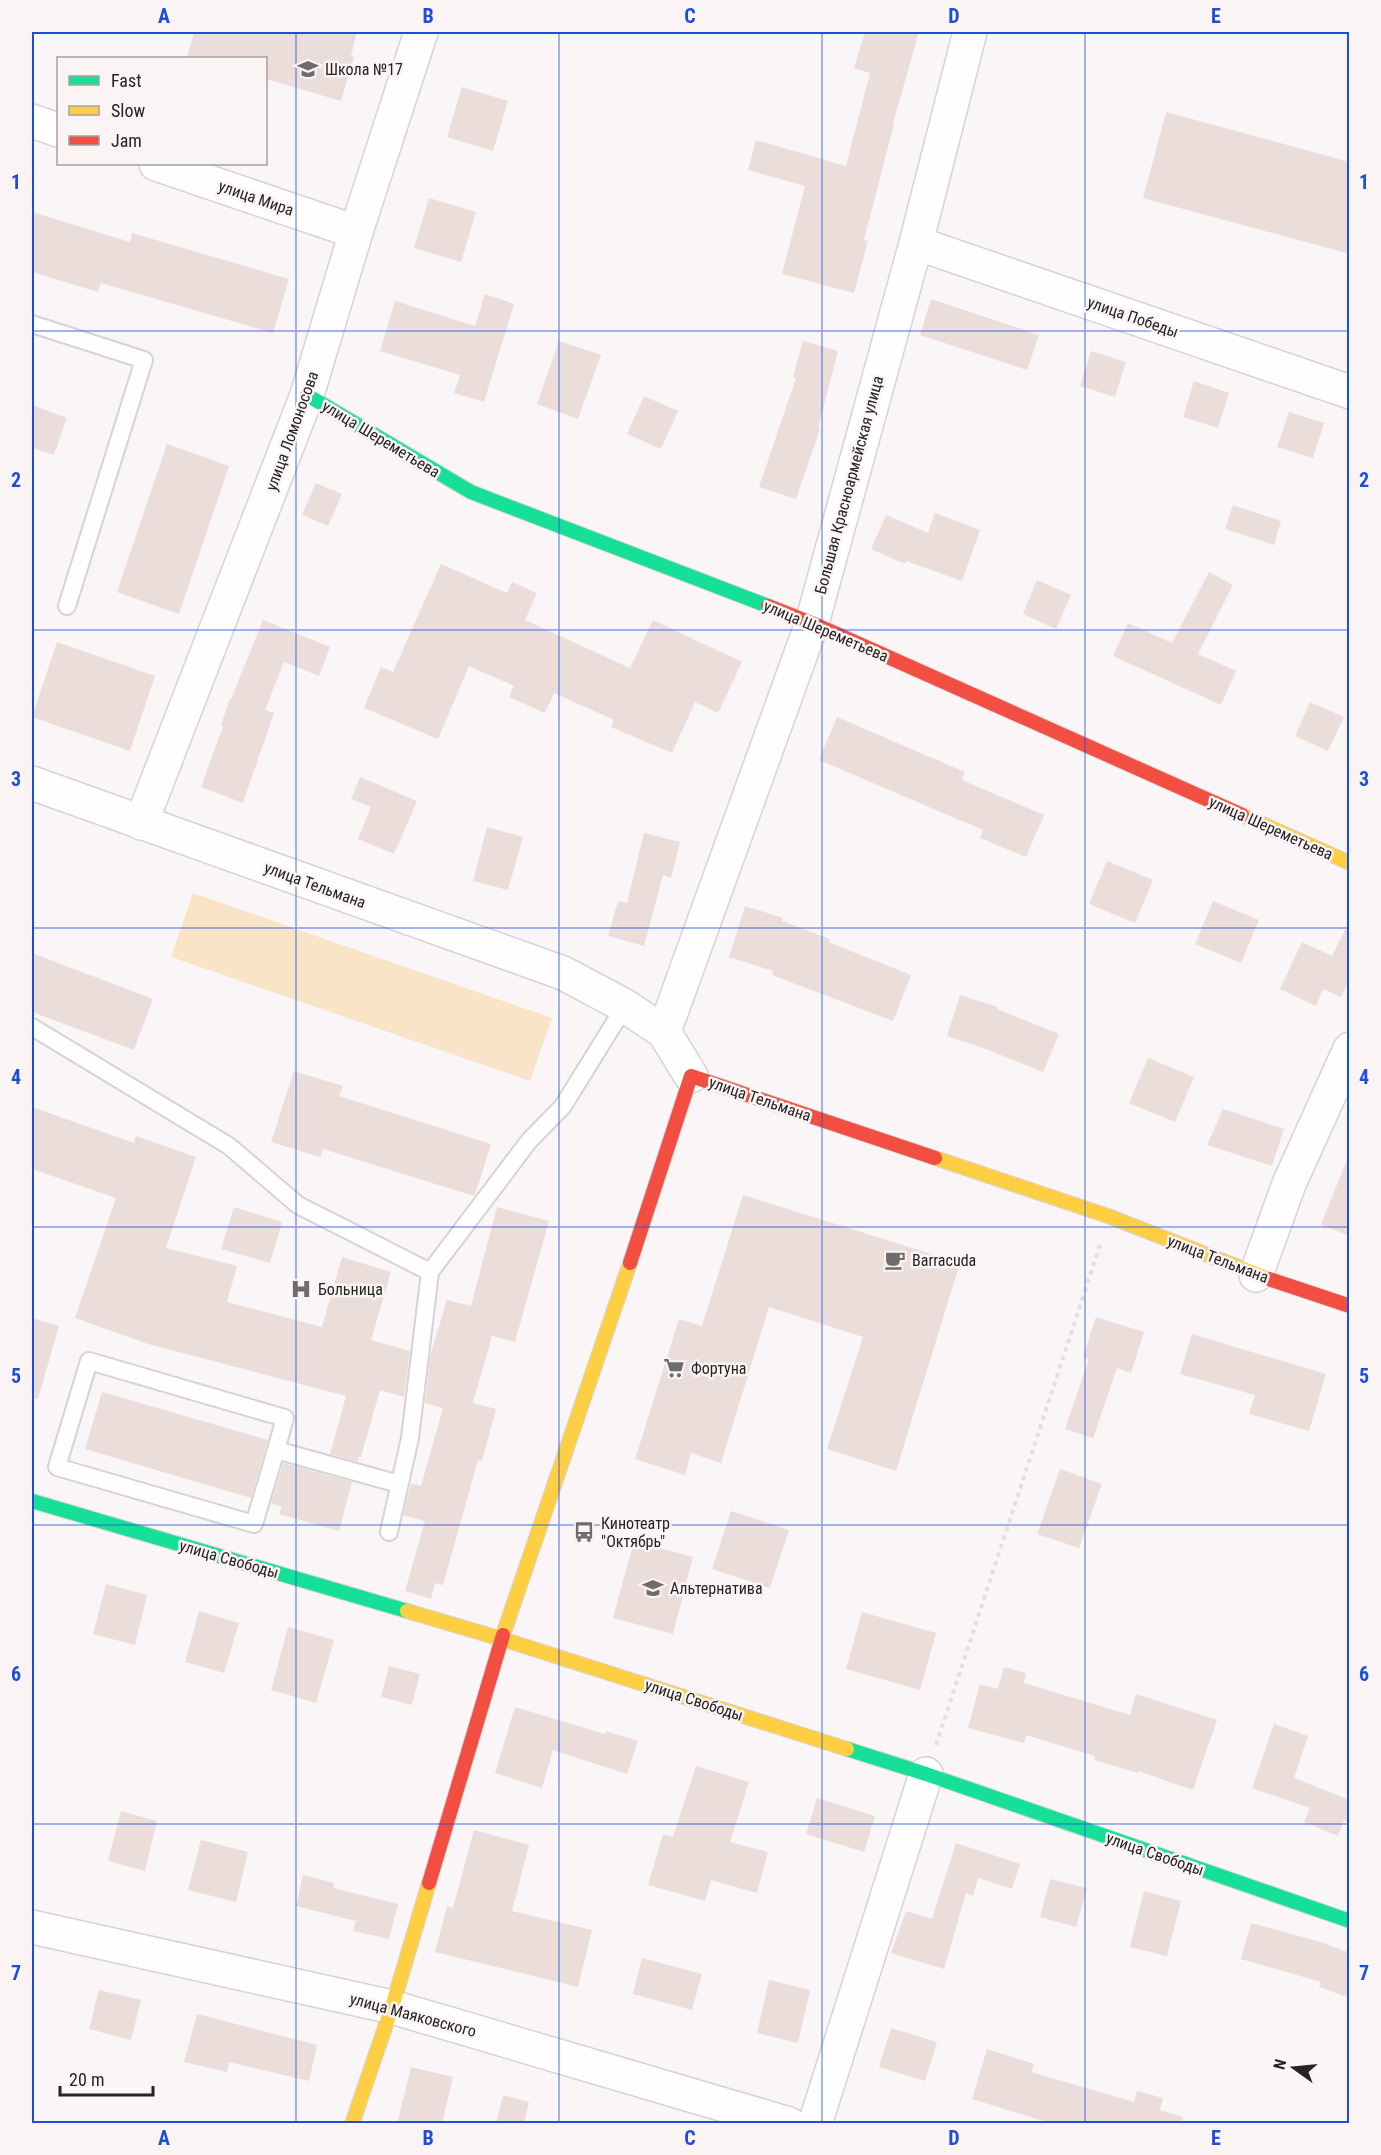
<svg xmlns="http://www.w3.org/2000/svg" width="1381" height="2155" viewBox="0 0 1381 2155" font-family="'Roboto Condensed',sans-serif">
<rect width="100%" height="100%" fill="#faf5f6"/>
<polygon fill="#fae4c7" points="193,893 552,1018 530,1081 171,957"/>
<g fill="#ebdeda">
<polygon points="194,32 357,32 351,56 354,57 341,101 266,79 266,58 187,58"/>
<polygon points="865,32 919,32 893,123 894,124 864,240 868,241 854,293 782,274 805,186 748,170 756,140 846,166 870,73 854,68"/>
<polygon points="462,87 508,101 493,151 447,137"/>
<polygon points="1166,112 1350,162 1350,254 1143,198"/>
<polygon points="429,198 476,212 461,262 414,248"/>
<polygon points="32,212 130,242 132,233 289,279 273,333 101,283 98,292 32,272"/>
<polygon points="485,294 514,304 484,402 454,393 460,375 380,351 395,301 475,326"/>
<polygon points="931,299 1039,335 1027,370 920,335"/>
<polygon points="559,341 601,355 578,419 537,404"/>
<polygon points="803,341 838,351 818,428 820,429 796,499 759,487 796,378 793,377"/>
<polygon points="1091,351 1126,362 1115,397 1080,386"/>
<polygon points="1194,381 1229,393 1218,428 1183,417"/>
<polygon points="644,396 678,411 661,449 627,434"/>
<polygon points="32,405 67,418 54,455 32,448"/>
<polygon points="1289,412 1324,423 1313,458 1277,447"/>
<polygon points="167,444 229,466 179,614 117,592"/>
<polygon points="316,483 342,494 328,526 302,515"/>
<polygon points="1233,505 1281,521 1274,545 1225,529"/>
<polygon points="935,513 980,530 962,581 906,561 905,564 871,549 886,515 928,533"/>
<polygon points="441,564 507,593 512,582 537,593 525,620 630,668 653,620 742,662 718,713 695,702 672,753 611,727 614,720 554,693 545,713 509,697 514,686 469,666 438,739 364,708 381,667 393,672"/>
<polygon points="1209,572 1233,585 1198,654 1236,671 1221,705 1113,656 1128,623 1172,643"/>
<polygon points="1037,580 1071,595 1056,629 1023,614"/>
<polygon points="263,620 330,647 319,676 284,662 265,710 274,713 243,803 201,787 223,726 221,725 230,698 231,699"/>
<polygon points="57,642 155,676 130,751 32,717"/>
<polygon points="1310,702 1344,717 1328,751 1295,736"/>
<polygon points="837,717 965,772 962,780 1044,815 1026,857 980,838 983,830 819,760"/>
<polygon points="360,777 417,801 394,854 358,839 371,807 351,799"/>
<polygon points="487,827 523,837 508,890 473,881"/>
<polygon points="644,833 680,842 671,878 663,875 644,946 608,936 618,901 627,903"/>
<polygon points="1107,861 1153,880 1135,923 1089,904"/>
<polygon points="1213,901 1259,920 1241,963 1195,944"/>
<polygon points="745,906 783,918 782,921 830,939 828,942 911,975 893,1021 772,975 773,971 729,957"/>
<polygon points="1350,920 1350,980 1341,997 1323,989 1316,1006 1280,989 1302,942 1332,956"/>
<polygon points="32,953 153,999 134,1050 32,1012"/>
<polygon points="960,995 998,1007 997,1009 1059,1034 1043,1072 986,1049 947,1036"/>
<polygon points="1148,1058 1194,1077 1175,1122 1129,1103"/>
<polygon points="294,1071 343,1086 339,1096 491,1144 475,1195 474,1196 323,1149 320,1157 271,1142"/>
<polygon points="32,1107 134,1143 136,1136 196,1157 166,1248 237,1266 227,1302 322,1327 342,1257 391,1272 371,1340 410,1351 404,1397 380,1390 361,1457 359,1457 358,1462 330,1454 346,1396 148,1344 75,1318 116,1198 32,1169"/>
<polygon points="1223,1109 1284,1129 1272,1166 1207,1145"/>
<polygon points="1348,1157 1350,1157 1350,1236 1321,1225"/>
<polygon points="743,1195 960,1263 896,1471 827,1449 863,1337 769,1307 721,1463 691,1453 685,1475 635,1459 679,1319 702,1326"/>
<polygon points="234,1207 282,1222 270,1263 221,1249"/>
<polygon points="497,1207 549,1221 515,1342 492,1336 473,1403 496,1409 482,1461 478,1460 443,1585 435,1583 431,1599 405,1591 425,1521 403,1515 411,1483 421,1486 443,1408 425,1403 430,1356 447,1300 471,1306"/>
<polygon points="1096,1317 1144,1332 1131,1373 1117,1368 1093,1438 1065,1429 1089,1359 1083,1357"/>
<polygon points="32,1318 59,1326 38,1399 32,1398"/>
<polygon points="1192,1334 1326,1374 1309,1431 1249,1414 1255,1395 1180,1374"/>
<polygon points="102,1392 268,1440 251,1498 85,1449"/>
<polygon points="283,1463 352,1482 339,1531 279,1514 282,1507 271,1503"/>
<polygon points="1060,1469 1102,1484 1079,1548 1037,1534"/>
<polygon points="731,1511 789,1530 770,1588 712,1569"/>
<polygon points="634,1541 693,1557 673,1634 613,1618"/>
<polygon points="106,1584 147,1595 135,1645 93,1634"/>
<polygon points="199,1611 239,1623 224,1673 185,1662"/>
<polygon points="862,1612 936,1633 920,1690 846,1669"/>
<polygon points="288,1627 334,1640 316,1703 271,1690"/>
<polygon points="389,1666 420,1674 412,1705 381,1697"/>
<polygon points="1004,1667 1026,1673 1024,1683 1130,1715 1136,1694 1217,1720 1193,1790 1138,1771 1138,1773 1094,1760 1095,1756 1026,1735 1024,1743 968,1728 980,1684 998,1689"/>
<polygon points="515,1707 605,1734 606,1731 638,1741 627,1774 553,1750 542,1788 495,1773"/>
<polygon points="1274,1724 1308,1736 1294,1778 1350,1800 1350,1817 1348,1822 1344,1820 1338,1836 1304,1822 1310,1808 1252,1788"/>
<polygon points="696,1766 749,1782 730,1842 768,1852 757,1893 711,1880 705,1901 648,1885 663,1834 673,1837"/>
<polygon points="817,1798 875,1816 864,1852 806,1834"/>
<polygon points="121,1811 157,1821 145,1871 108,1861"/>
<polygon points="474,1830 529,1845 512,1911 592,1930 578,1987 435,1952 447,1906 453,1908"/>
<polygon points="201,1840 248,1852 236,1902 188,1890"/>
<polygon points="956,1843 1020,1864 1012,1889 978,1878 973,1896 966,1893 944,1969 891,1953 906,1911 932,1919"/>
<polygon points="303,1875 334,1883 333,1888 398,1904 389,1939 353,1931 356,1921 296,1906"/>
<polygon points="1050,1879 1087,1888 1076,1927 1040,1917"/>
<polygon points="1144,1891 1181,1901 1167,1956 1130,1947"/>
<polygon points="1251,1923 1321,1942 1350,1953 1350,1998 1319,1987 1321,1982 1241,1959"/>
<polygon points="642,1958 702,1974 692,2010 633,1994"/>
<polygon points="769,1980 810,1990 798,2043 757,2033"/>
<polygon points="99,1990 141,2000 131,2040 89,2029"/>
<polygon points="197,2014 317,2045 309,2081 229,2062 227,2072 184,2062"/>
<polygon points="891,2028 937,2042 925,2081 879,2067"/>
<polygon points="987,2049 1034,2064 1031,2072 1134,2102 1137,2091 1163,2098 1160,2110 1183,2117 1182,2124 1053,2124 972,2099"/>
<polygon points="411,2067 453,2077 442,2124 397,2124"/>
<polygon points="503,2095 529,2102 524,2124 496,2124"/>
</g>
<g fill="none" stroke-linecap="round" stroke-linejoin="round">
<g stroke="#d7d3d4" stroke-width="20">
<g id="lane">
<polyline points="32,324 144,360 67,606"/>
<polyline points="32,1027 229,1146 298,1205 430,1272 410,1438 389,1532"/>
<polyline points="430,1272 529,1141 563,1106 625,1006"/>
<polyline points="276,1450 254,1524 57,1467 89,1361 285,1418 276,1450 399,1484"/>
</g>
</g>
<g stroke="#d7d3d4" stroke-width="36">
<g id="street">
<polyline points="32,121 58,130"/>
<polyline points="156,164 356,232"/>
<polyline points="916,243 1350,392"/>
<polyline points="32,783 563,973 625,1006 664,1032 691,1076"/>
<polyline points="141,823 307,395 356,232 421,32"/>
<polyline points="664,1032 812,623 916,243 970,32"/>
<polyline points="1256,1275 1289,1184 1350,1049"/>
<polyline points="32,1927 392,2007 789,2124"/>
<polyline points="815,2124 926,1774"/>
</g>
</g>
<g stroke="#d7d3d4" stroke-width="16">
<g id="fast">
<polyline points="307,395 471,492 768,606"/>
<polyline points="32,1501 407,1611"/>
<polyline points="847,1749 926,1774 1350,1921"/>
</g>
</g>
<g stroke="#d7d3d4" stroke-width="16">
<g id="slow">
<polyline points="1242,815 1350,863"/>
<polyline points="935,1158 1108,1216 1269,1279"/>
<polyline points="407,1611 502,1639 847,1749"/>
<polyline points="503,1635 630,1263"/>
<polyline points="352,2124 392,2007 429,1883"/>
</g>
</g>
<g stroke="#d7d3d4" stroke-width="16">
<g id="jam">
<polyline points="768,606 812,623 1242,815"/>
<polyline points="630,1263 691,1076 935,1158"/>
<polyline points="1269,1279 1350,1306"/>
<polyline points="429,1883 503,1635"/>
</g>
</g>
<polyline stroke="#e0e0e0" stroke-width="4" stroke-dasharray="4.5 4.5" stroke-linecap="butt" points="936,1745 1100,1245"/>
<use href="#lane" stroke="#fefefe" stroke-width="16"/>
<use href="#street" stroke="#fefefe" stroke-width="33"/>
<use href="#fast" stroke="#16e098" stroke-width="14"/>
<use href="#slow" stroke="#ffcf43" stroke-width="14"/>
<use href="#jam" stroke="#f24e42" stroke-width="14"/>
</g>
<path fill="none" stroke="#1d4ed8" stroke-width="1.5" stroke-opacity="0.55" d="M296,32V2124M559,32V2124M822,32V2124M1085,32V2124M32,331H1350M32,630H1350M32,928H1350M32,1227H1350M32,1525H1350M32,1824H1350"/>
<defs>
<g id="school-bare" transform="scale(1.62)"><path d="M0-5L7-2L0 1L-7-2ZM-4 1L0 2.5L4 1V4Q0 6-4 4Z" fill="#706c6e" stroke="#fbf4f5" stroke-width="2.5" paint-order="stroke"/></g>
<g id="cafe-bare" transform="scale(1.62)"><path d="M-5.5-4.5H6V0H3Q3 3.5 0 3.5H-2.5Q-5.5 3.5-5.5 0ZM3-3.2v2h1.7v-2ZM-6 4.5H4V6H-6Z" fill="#706c6e" stroke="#fbf4f5" stroke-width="2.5" paint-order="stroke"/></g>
<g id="hospital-bare" transform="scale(1.62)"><path d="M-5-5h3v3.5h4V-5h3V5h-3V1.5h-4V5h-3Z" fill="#706c6e" stroke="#fbf4f5" stroke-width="2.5" paint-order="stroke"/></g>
<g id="supermarket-bare" transform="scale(1.62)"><path d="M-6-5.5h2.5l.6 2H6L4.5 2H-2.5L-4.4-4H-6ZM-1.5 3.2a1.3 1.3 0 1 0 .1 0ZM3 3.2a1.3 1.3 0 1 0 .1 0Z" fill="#706c6e" stroke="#fbf4f5" stroke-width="2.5" paint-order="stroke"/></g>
<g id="bus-bare" transform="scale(1.62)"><path d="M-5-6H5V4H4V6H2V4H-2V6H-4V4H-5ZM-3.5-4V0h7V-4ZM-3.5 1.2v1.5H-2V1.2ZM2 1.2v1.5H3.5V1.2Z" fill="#706c6e" stroke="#fbf4f5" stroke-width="2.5" paint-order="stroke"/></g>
</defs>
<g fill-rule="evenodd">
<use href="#school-bare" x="308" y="69"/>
<use href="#cafe-bare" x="895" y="1260"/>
<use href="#hospital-bare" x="301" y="1289"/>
<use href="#supermarket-bare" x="674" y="1368"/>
<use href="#bus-bare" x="584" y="1532"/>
<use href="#school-bare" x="653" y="1588"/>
</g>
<g text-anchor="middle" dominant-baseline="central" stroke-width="5" stroke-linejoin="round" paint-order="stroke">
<g font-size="16" fill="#262324" stroke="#fbf4f5" text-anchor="start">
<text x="325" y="69">Школа №17</text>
<text x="912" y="1260">Barracuda</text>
<text x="318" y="1289">Больница</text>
<text x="691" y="1368">Фортуна</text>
<text x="601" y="1523">Кинотеатр<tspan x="601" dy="18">"Октябрь"</tspan></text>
<text x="670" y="1588">Альтернатива</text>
</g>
<g font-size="16" fill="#262324" stroke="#fbf4f5">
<text transform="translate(256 198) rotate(19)">улица Мира</text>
<text transform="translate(1133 317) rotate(19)">улица Победы</text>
<text transform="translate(292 431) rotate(-70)">улица Ломоносова</text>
<text transform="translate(381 439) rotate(31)">улица Шереметьева</text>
<text transform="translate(849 485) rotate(-75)">Большая Красноармейская улица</text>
<text transform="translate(826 631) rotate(23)">улица Шереметьева</text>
<text transform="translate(1271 828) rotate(24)">улица Шереметьева</text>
<text transform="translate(315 885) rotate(20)">улица Тельмана</text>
<text transform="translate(760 1099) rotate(19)">улица Тельмана</text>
<text transform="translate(1218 1259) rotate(21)">улица Тельмана</text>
<text transform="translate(229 1559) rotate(16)">улица Свободы</text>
<text transform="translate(694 1700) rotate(18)">улица Свободы</text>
<text transform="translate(1155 1854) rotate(19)">улица Свободы</text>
<text transform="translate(413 2015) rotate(15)">улица Маяковского</text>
</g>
</g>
<rect width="1381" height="2155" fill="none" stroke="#fbf4f5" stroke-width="66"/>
<rect x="57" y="57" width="210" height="108" fill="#fbf4f5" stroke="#a6a0a1" stroke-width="1.5"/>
<rect x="69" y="76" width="30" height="9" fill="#16e098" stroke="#a6a0a1" stroke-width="1.5"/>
<text x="111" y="87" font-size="18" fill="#262324">Fast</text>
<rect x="69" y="106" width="30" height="9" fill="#ffcf43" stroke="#a6a0a1" stroke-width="1.5"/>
<text x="111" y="117" font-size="18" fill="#262324">Slow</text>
<rect x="69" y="136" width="30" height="9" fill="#f24e42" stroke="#a6a0a1" stroke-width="1.5"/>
<text x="111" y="147" font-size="18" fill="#262324">Jam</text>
<g transform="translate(1294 2068) rotate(285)" stroke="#fbf4f5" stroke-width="4.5" paint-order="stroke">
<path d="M0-4.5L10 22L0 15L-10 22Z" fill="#262324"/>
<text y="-9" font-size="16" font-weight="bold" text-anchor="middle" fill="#262324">N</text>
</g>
<path d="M60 2086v9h93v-9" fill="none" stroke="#262324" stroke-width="3"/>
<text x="69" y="2086" font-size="18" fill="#262324" stroke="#fbf4f5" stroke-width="4.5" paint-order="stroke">20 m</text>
<rect x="33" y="33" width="1315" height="2089" fill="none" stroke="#1d4ed8" stroke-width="2"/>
<g font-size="20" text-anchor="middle" font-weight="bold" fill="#1d4ed8">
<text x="164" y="23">A</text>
<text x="428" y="23">B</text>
<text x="690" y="23">C</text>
<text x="954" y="23">D</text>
<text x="1216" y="23">E</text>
<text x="16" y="189">1</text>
<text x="1364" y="189">1</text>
<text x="16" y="487">2</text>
<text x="1364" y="487">2</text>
<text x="16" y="786">3</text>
<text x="1364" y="786">3</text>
<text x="16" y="1084">4</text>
<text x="1364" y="1084">4</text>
<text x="16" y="1383">5</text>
<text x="1364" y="1383">5</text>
<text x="16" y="1681">6</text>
<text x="1364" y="1681">6</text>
<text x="16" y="1980">7</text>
<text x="1364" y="1980">7</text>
<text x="164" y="2145">A</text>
<text x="428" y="2145">B</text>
<text x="690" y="2145">C</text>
<text x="954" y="2145">D</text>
<text x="1216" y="2145">E</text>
</g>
</svg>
